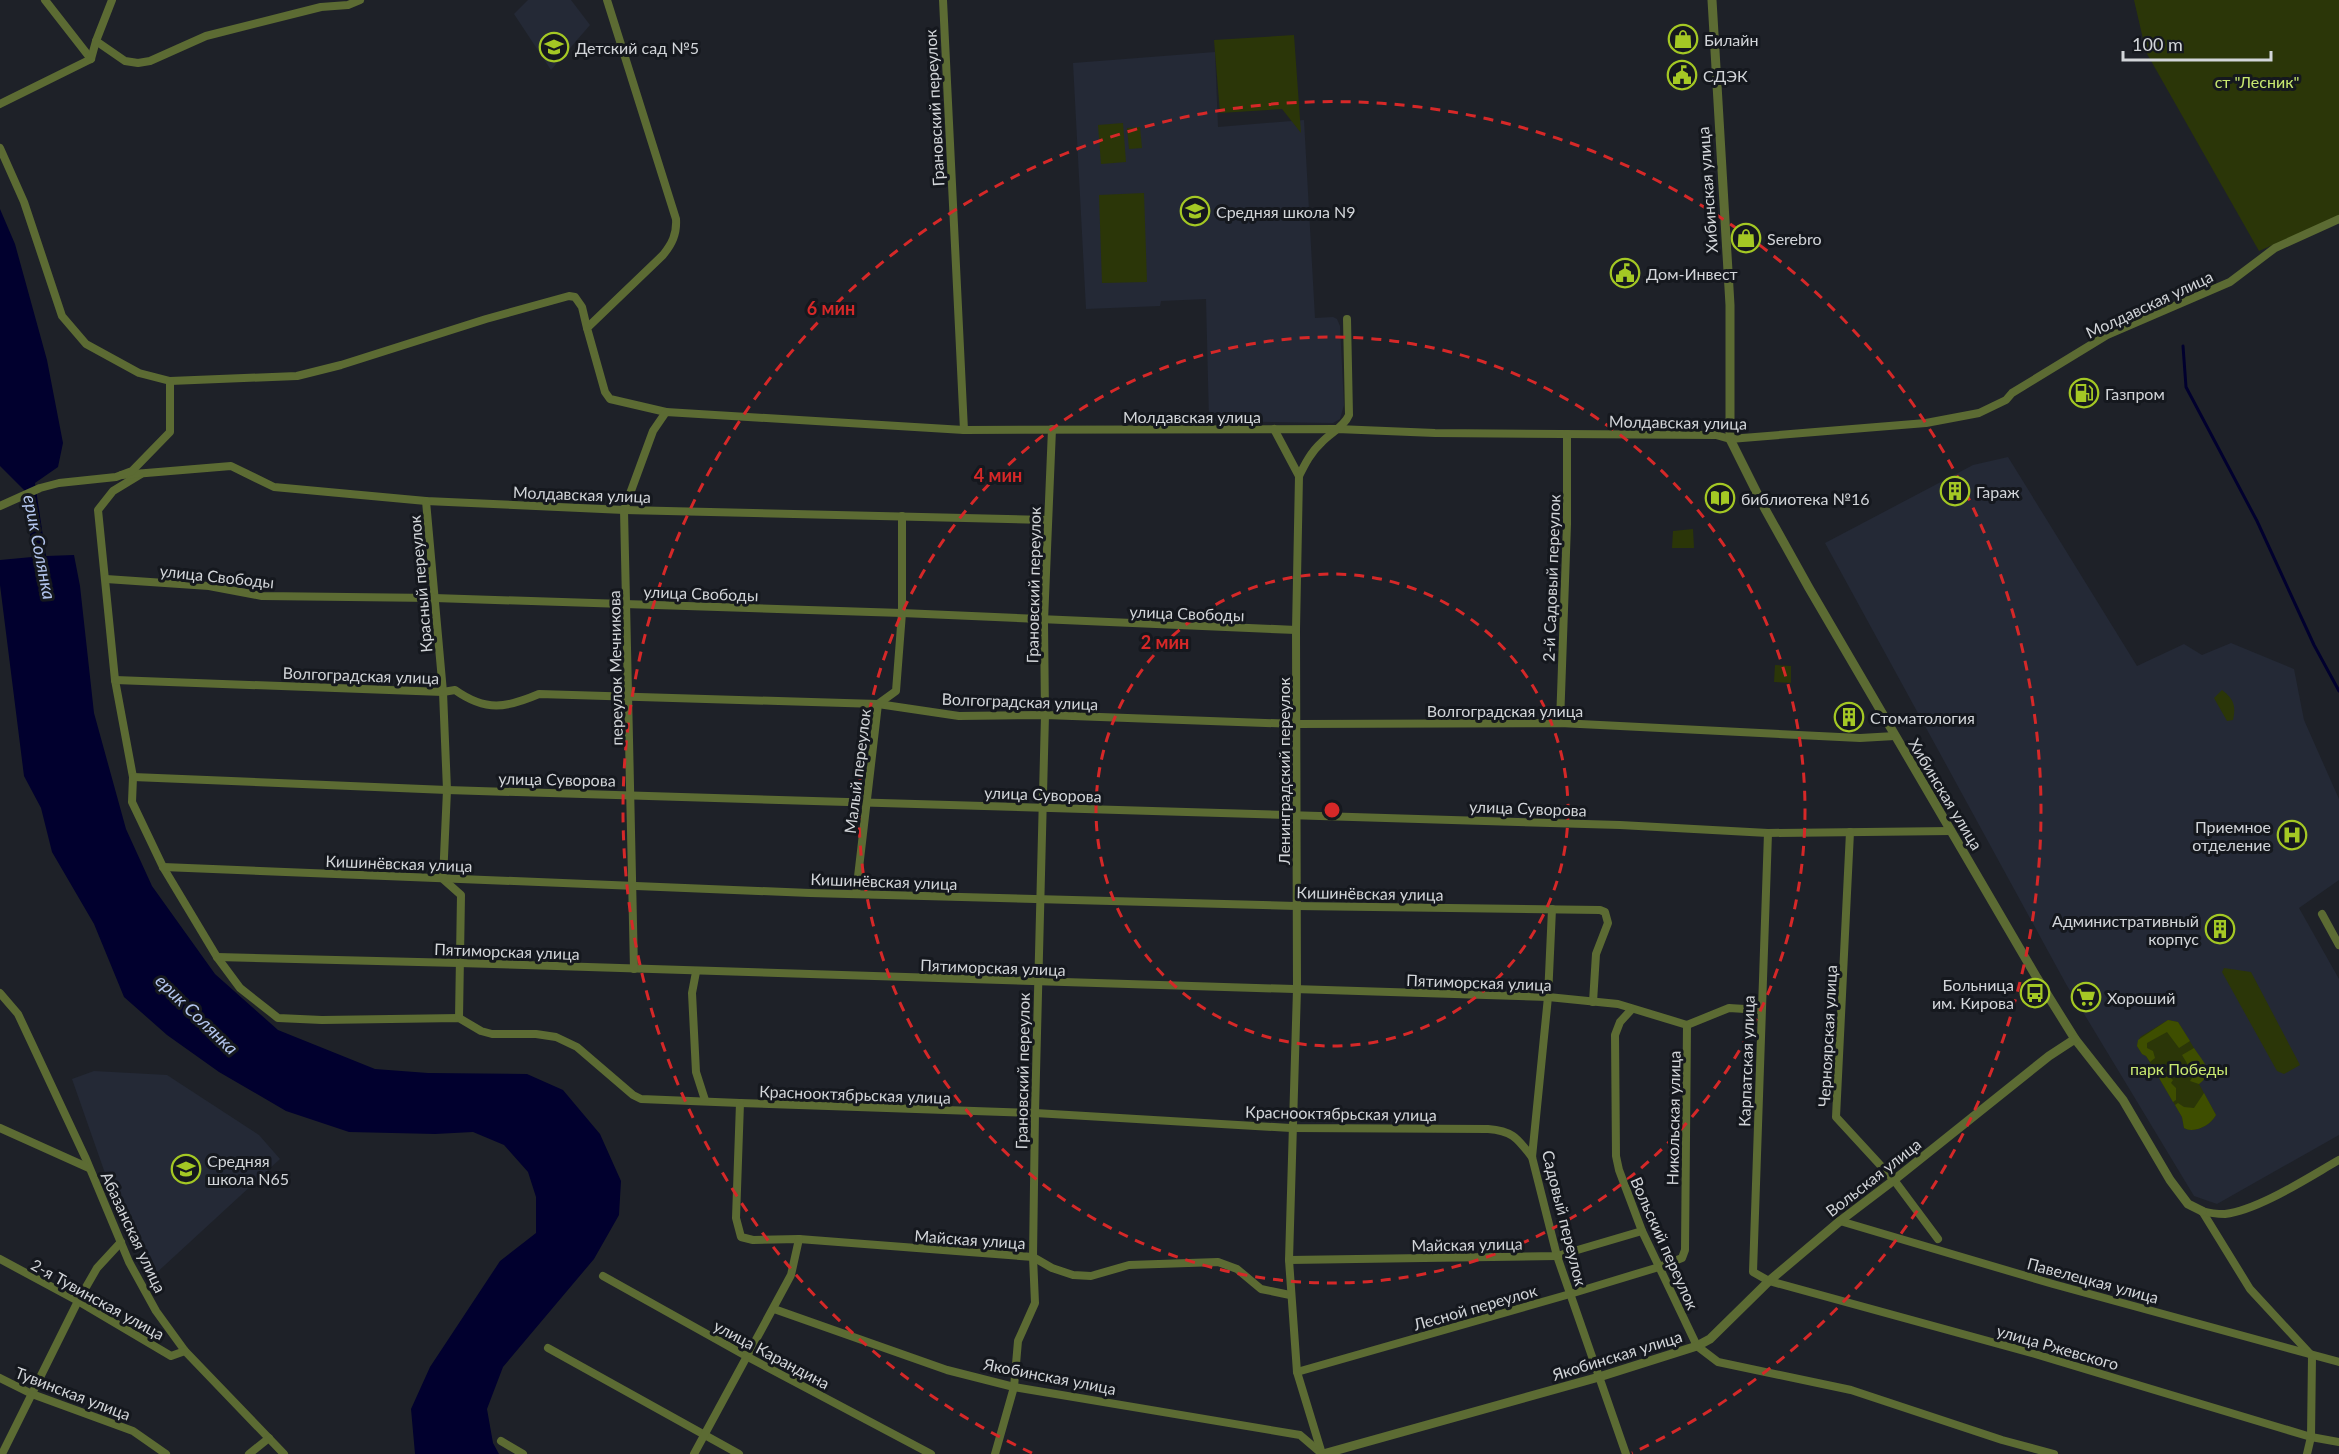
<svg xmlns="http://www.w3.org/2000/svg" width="2339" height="1454" viewBox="0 0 2339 1454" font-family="Lato,sans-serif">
<rect width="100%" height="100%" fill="#1e2128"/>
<g fill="#242936">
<polygon points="528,0 571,0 590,25 551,70 514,14"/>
<polygon points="1215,52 1218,127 1304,120 1315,318 1333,317 1337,319 1340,326 1344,405 1340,419 1333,423 1209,421 1206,299 1161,301 1160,306 1086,309 1073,63"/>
<polygon points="2008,457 2137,666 2184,644 2202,655 2231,643 2294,669 2304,720 2339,799 2339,880 2299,908 2339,979 2339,1135 2217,1204 2194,1196 2066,984 1825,543 1973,465"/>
<polygon points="94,1071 167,1075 259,1135 280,1159 152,1277 107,1179 72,1079"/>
</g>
<g fill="#2b3608">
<polygon points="2134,0 2339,0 2339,216 2259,251 2146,52"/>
<polygon points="1294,35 1301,133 1282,109 1220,113 1214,40"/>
<polygon points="1123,123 1126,162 1101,164 1098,125"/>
<polygon points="1140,127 1142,148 1129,149 1127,128"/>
<polygon points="1144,193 1147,282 1102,283 1099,195"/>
<polygon points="1693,529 1694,548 1672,548 1673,531"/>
<polygon points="1775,665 1791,666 1791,683 1774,682"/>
<path d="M2222,690C2234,699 2236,706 2233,720L2227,721L2214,698Z"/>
<polygon points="2224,968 2251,972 2300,1065 2284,1074 2277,1071 2222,972"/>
<path d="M2168,1020L2178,1022L2207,1069V1076L2199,1084L2216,1115C2211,1125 2194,1134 2184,1128L2182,1117L2146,1056L2142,1054L2137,1046L2140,1037Z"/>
</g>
<g fill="#3e4e00">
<polygon points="2168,1020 2178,1022 2190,1041 2179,1048 2167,1032 2147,1043 2147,1048 2153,1051 2155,1058 2150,1062 2146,1056 2142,1054 2137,1046 2138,1040"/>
<path d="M2194,1048C2203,1062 2216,1072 2199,1084L2190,1081L2194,1075L2182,1055Z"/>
<polygon points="2156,1070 2167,1074 2173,1080 2171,1083 2176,1088 2176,1100 2173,1102 2155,1071"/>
<path d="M2204,1093L2216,1115C2211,1125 2194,1134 2184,1128L2182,1117L2175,1105L2178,1103L2184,1107L2194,1108Z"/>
</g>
<polygon fill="#01002e" points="0,209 15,244 47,360 63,443 58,467 35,483 46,556 74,555 80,586 94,713 126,829 152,886 215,974 278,1030 375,1069 428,1073 527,1074 563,1090 600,1134 621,1181 619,1215 594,1259 503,1367 487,1409 493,1443 499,1454 415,1454 411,1409 430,1367 500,1261 536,1233 536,1197 528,1172 504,1145 473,1132 435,1134 349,1132 286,1111 219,1072 167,1035 124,997 94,924 52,852 41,808 24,776 0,585 0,560 32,557 26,492 0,466"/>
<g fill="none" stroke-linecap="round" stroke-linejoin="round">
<polyline stroke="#01002e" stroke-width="3" points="2183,346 2186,387 2257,521 2314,645 2339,691"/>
<g stroke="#5c6b33" stroke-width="8">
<polyline points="45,0 91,59"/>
<polyline points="112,0 96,41 125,61 138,63 150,61 206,36 321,7 348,5 360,0"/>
<path d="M607,0L676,219C677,234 672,244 663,255L587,328L605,392L610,399L666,412"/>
<polyline points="943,0 964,430"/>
<polyline points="0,104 91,59 96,41"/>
<polyline points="0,148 24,202 62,316 86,344 139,373 170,381 297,376 341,365 486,319 569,296 575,297 582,307 587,328"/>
<polyline points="1274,429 1299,476"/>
<path d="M141,474L113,491L98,510L115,680L133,777L132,802L163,867L217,957L240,988L278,1018L322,1020L459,1018L481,1031L492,1034H536L556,1037L577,1047L633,1095L641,1099L740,1103L1035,1113L1291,1128L1488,1129C1513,1131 1517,1138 1532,1157"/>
<polyline points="122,475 231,466 274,487 426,501 624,510 1047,520"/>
<polyline points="426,501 443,692 447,790 443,879 461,895 459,1018"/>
<polyline points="0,506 40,488 59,483 116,477 132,471 170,432 170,381"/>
<polyline points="106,579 209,586 262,596 434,598 902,613 1296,630"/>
<path d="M115,680L443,692L455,690C486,712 506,708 539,694L878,704L959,716L1045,715L1296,724L1560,723L1860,738L1895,736"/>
<polyline points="1560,723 1567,524 1567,434"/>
<polyline points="133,777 447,790 1620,825 1768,833 1951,831"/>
<polyline points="1850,832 1836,1117 1894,1180 1938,1239"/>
<polyline points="1768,833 1753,1272 1769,1281 2035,1354 2311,1437 2339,1442"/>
<polyline points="163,867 810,893 1296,906 1600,910 1605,912 1608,923 1596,954 1593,1002"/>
<polyline points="856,894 878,704 896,691 902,613 902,516"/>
<polyline points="1552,909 1548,997 1532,1157 1557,1256 1626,1454"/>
<polyline points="2322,914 2339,945"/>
<polyline points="217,957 459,963 1548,997 1618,1004 1687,1025 1729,1008 1761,1010"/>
<polyline points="634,969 624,510 653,431 666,412 964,430 1337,429 1435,433 1716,435 1730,439 1926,423 1979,413 2006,400 2012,393 2107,335 2230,282 2275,248 2339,219"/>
<polyline points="696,972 692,993 696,1072 705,1100"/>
<polyline points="0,993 18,1014 86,1159 129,1262 156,1311 185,1351 284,1454"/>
<polyline points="1631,1010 1620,1022 1615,1035 1616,1156 1619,1170 1642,1231 1697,1346 1718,1362 1851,1390 2002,1440 2054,1454"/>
<polyline points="740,1103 736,1218 741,1237 753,1240 799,1239 1033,1257 1052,1268 1073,1275 1091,1276 1129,1265 1218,1262 1237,1269 1261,1289 1290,1295"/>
<polyline points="0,1128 89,1168"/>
<polyline points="2202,1211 2250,1289 2312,1356 2311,1437 2307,1454"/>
<path d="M2202,1211C2209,1213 2217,1214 2225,1214C2259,1210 2309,1177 2339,1160"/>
<polyline points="1840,1221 2053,1284 2339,1362"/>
<polyline points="0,1259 78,1301 171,1356 185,1351"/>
<polyline points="1289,1260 1557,1256 1642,1231"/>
<polyline points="603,1276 748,1357 931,1454"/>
<polyline points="774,1309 947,1370 1014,1387 1300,1435 1321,1453"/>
<polyline points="548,1348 739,1454"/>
<polyline points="1297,1372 1570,1294 1659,1267 1682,1258 1685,1250 1687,1025"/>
<polyline points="0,1378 32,1394 133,1431 166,1454"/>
<polyline points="501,1441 523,1454"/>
<polyline points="2,1454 78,1301 97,1268 121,1242"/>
<polyline points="249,1454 269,1438"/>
<polyline points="694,1454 791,1275 799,1239"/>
<polyline points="995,1454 1014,1387 1018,1341 1035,1303 1033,1257 1035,1113 1045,715 1044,621 1052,429"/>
<path d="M1322,1454L1297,1372L1289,1260L1297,989L1296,630L1299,476C1305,464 1311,452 1321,443C1330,433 1344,427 1349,415L1347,319"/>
</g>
<g stroke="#5c6b33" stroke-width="9">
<polyline points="1712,0 1730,305 1730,439 1765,509 1809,588 2037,978 2075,1039 2123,1100 2170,1180 2188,1204 2202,1211"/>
<polyline points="1323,1454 1599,1377 1697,1346 1710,1339 1769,1281 1840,1221 1894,1180 2049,1056 2075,1039"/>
</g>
</g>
<g fill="none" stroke="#d62828" stroke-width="3" stroke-dasharray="10 8">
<circle cx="1332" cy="810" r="236"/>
<circle cx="1332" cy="810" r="473"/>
<path d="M1032 1453A709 709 0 1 1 1632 1453"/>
</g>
<defs>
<g id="shop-ring" transform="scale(1.5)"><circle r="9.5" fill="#15181e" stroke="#a4c824" stroke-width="1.5"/><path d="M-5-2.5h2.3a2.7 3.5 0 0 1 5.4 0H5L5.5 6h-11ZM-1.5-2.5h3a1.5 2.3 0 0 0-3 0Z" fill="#a4c824"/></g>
<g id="school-ring" transform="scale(1.5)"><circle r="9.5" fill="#15181e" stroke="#a4c824" stroke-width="1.5"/><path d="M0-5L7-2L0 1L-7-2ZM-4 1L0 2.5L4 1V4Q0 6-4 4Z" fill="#a4c824"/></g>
<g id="civic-ring" transform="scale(1.5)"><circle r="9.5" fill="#15181e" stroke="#a4c824" stroke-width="1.5"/><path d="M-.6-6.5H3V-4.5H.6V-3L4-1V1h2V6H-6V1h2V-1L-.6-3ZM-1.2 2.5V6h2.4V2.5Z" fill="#a4c824"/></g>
<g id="fuel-ring" transform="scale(1.5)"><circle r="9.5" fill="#15181e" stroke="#a4c824" stroke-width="1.5"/><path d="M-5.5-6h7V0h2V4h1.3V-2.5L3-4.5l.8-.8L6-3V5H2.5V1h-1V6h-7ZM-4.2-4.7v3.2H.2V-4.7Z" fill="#a4c824"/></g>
<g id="building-ring" transform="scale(1.5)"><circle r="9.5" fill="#15181e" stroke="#a4c824" stroke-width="1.5"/><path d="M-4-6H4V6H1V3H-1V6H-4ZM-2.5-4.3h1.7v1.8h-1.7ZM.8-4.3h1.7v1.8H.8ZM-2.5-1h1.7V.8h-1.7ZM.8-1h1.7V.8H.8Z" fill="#a4c824"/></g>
<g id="library-ring" transform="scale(1.5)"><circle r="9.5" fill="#15181e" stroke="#a4c824" stroke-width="1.5"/><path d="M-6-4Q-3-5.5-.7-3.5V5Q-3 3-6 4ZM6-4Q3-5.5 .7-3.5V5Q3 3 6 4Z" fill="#a4c824"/></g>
<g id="hospital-ring" transform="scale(1.5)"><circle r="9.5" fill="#15181e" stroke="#a4c824" stroke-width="1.5"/><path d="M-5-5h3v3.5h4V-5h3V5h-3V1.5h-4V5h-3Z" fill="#a4c824"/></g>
<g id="bus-ring" transform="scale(1.5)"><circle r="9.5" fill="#15181e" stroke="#a4c824" stroke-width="1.5"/><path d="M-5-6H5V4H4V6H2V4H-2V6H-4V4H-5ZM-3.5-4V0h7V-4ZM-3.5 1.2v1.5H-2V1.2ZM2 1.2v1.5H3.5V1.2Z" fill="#a4c824"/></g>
<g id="supermarket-ring" transform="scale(1.5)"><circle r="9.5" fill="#15181e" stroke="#a4c824" stroke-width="1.5"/><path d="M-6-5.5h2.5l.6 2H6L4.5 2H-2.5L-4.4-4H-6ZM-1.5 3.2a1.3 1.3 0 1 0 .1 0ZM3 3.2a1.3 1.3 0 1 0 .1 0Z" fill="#a4c824"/></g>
</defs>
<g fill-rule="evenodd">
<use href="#shop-ring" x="1683" y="39"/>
<use href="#school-ring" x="554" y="47"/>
<use href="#civic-ring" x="1682" y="75"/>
<use href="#school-ring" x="1195" y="211"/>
<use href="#shop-ring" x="1746" y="238"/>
<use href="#civic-ring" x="1625" y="273"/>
<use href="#fuel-ring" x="2084" y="393"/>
<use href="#building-ring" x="1955" y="491"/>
<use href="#library-ring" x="1720" y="498"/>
<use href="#building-ring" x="1849" y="717"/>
<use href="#hospital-ring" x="2292" y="835"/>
<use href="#building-ring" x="2220" y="929"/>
<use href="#bus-ring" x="2035" y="993"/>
<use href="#supermarket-ring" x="2086" y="997"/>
<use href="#school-ring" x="186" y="1169"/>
</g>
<g text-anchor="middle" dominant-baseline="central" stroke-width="6" stroke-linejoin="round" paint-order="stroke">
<g font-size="16" fill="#d2d5d9" stroke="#15181e" text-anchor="start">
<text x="1704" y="39">Билайн</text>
<text x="575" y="47">Детский сад №5</text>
<text x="1703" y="75">СДЭК</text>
<text x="1216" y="211">Средняя школа N9</text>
<text x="1767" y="238">Serebro</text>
<text x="1646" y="273">Дом-Инвест</text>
<text x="2105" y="393">Газпром</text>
<text x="1976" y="491">Гараж</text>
<text x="1741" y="498">библиотека №16</text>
<text x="1870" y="717">Стоматология</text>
<text x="2271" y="826" text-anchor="end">Приемное<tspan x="2271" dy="18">отделение</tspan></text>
<text x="2199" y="920" text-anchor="end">Административный<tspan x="2199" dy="18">корпус</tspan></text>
<text x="2014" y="984" text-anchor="end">Больница<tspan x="2014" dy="18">им. Кирова</tspan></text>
<text x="2107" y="997">Хороший</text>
<text x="207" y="1160">Средняя<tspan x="207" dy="18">школа N65</tspan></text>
</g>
<g font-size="16" fill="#c8e870" stroke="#15181e">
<text x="2257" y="81">ст "Лесник"</text>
<text x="2179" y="1068">парк Победы</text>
</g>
<g font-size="16" fill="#d2d5d9" stroke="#15181e">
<text transform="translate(934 108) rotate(-93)">Грановский переулок</text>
<text transform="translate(1707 190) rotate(-94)">Хибинская улица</text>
<text transform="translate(2149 304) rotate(-25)">Молдавская улица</text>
<text x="1192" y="416">Молдавская улица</text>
<text transform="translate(1678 422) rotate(1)">Молдавская улица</text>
<text transform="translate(582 494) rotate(2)">Молдавская улица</text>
<text transform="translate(217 576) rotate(6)">улица Свободы</text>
<text transform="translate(1551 578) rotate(-88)">2-й Садовый переулок</text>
<text transform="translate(420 584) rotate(-95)">Красный переулок</text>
<text transform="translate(1033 585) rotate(-89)">Грановский переулок</text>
<text transform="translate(701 593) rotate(2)">улица Свободы</text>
<text transform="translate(1187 613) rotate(2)">улица Свободы</text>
<text transform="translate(615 668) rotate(-91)">переулок Мечникова</text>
<text transform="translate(361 675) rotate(2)">Волгоградская улица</text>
<text transform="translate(1020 701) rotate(2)">Волгоградская улица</text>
<text x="1505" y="710">Волгоградская улица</text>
<text transform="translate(857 771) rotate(-83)">Малый переулок</text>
<text transform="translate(1283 771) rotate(-90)">Ленинградский переулок</text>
<text transform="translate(557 779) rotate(1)">улица Суворова</text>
<text transform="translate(1043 794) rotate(2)">улица Суворова</text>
<text transform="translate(1946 794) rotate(59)">Хибинская улица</text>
<text transform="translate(1528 808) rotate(2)">улица Суворова</text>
<text transform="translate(399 863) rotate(2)">Кишинёвская улица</text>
<text transform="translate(884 881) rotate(2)">Кишинёвская улица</text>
<text transform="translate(1370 893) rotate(1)">Кишинёвская улица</text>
<text transform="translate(507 951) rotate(2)">Пятиморская улица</text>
<text transform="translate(993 967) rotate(2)">Пятиморская улица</text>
<text transform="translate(1479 982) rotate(2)">Пятиморская улица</text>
<text transform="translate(1827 1036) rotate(-87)">Черноярская улица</text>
<text transform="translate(1746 1061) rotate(-88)">Карпатская улица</text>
<text transform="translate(1022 1071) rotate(-89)">Грановский переулок</text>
<text transform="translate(855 1094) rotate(2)">Краснооктябрьская улица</text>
<text transform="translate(1341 1113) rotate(1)">Краснооктябрьская улица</text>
<text transform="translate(1673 1118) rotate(-89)">Никольская улица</text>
<text transform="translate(1873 1177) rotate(-38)">Вольская улица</text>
<text transform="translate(1565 1218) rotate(76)">Садовый переулок</text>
<text transform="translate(134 1232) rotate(65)">Абазанская улица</text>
<text transform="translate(970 1239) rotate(4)">Майская улица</text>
<text transform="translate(1665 1243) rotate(66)">Вольский переулок</text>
<text transform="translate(1467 1244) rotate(-1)">Майская улица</text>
<text transform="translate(2093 1280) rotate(15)">Павелецкая улица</text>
<text transform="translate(98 1299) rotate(29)">2-я Тувинская улица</text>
<text transform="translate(1475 1307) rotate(-16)">Лесной переулок</text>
<text transform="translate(2058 1347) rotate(16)">улица Ржевского</text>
<text transform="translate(772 1354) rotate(28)">улица Карандина</text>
<text transform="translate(1617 1355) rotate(-17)">Якобинская улица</text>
<text transform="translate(1050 1376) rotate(11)">Якобинская улица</text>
<text transform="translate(73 1393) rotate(21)">Тувинская улица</text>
</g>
<g font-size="18" font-style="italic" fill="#b3c5ed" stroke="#15181e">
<text transform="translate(40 547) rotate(79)">ерик Солянка</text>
<text transform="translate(197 1014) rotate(44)">ерик Солянка</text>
</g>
</g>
<circle cx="1332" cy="810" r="9" fill="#d62828" stroke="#15181e" stroke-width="3"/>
<g font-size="18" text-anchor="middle" font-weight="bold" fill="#d62828" stroke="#15181e" stroke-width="6" stroke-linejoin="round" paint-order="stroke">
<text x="831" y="315">6 мин</text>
<text x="998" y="482">4 мин</text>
<text x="1165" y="649">2 мин</text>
</g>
<path d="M2123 51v9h148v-9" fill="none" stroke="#d2d5d9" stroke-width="3"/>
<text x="2132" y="51" font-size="18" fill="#d2d5d9" stroke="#15181e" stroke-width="4.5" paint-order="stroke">100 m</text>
</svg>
